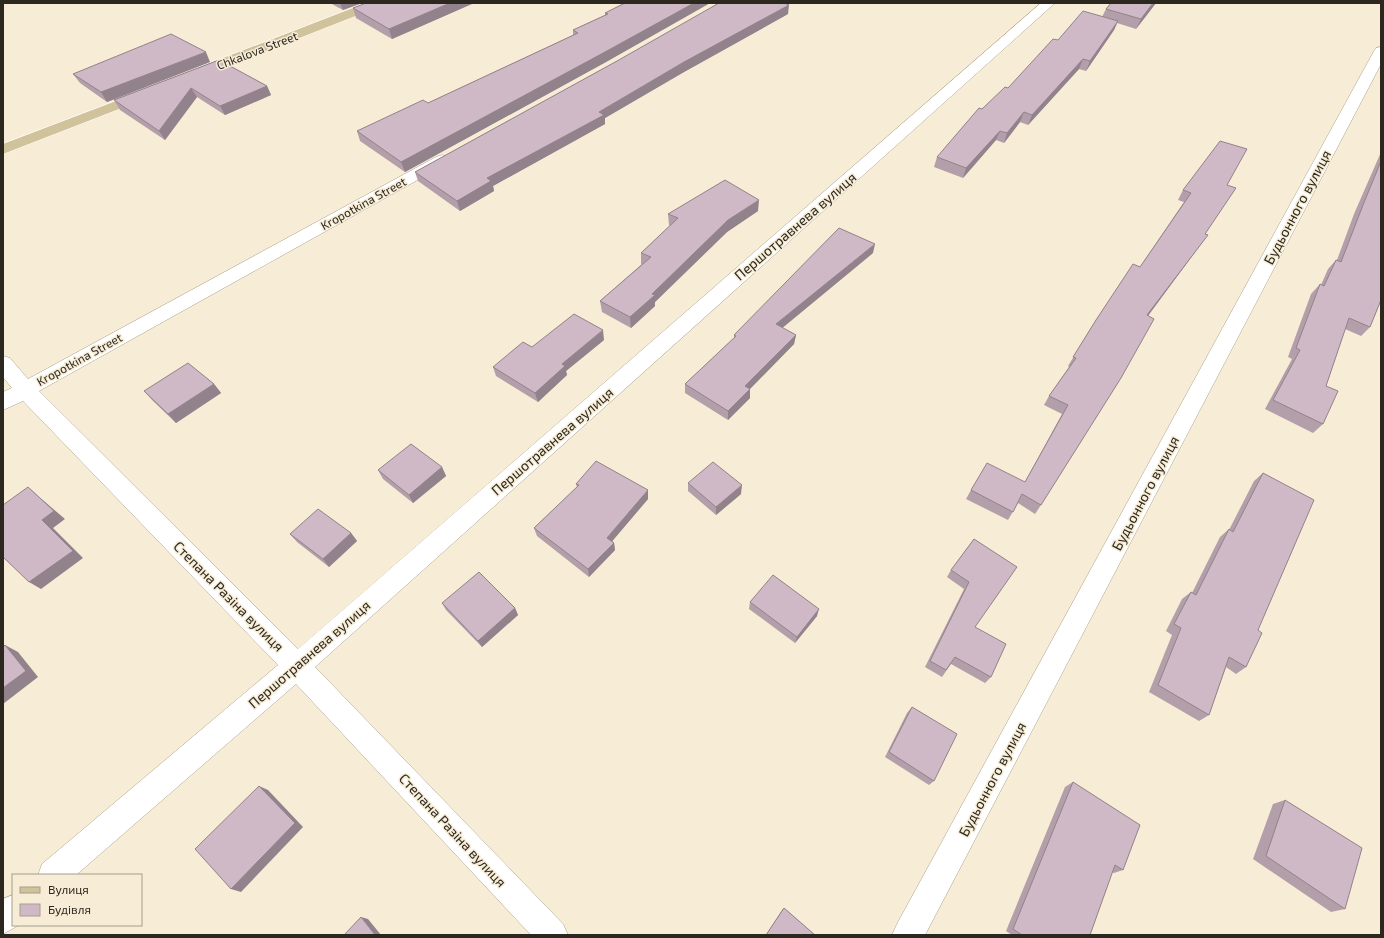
<svg xmlns="http://www.w3.org/2000/svg" width="1384" height="938" viewBox="0 0 1384 938" font-family="'Exo 2',sans-serif">
<rect width="100%" height="100%" fill="#f7ecd5"/>
<g fill="none" stroke-linecap="round" stroke-linejoin="round">
<g stroke="#aaa08b" stroke-width="1">
<g id="minor">
<polygon points="1041,3 1055,3 315,667 563,924 568,935 531,935 296,684 76,875 38,875 42,864 278,665 23,401 3,410 3,392 12,388 3,377 3,356 10,358 28,379 436,157 442,155 448,157 450,160 448,163 39,391 298,649"/>
<polygon points="1381,47 1381,64 925,935 892,935 897,924 1374,51 1376,48"/>
<polygon points="13,895 13,925 19,925 3,934 3,899"/>
</g>
</g>
<g stroke="#fff" stroke-width="1">
<g id="major">
<polygon points="366,3 383,3 381,6 202,76 197,77 192,76 190,73 192,70"/>
<polygon points="145,90 150,91 152,94 150,97 3,154 3,144"/>
</g>
</g>
<use href="#minor" fill="#fff" fill-rule="evenodd"/>
<use href="#major" fill="#d0c29a" fill-rule="evenodd"/>
</g>
<g fill="#b39faa">
<polygon points="330,3 362,3 343,10"/>
<polygon points="366,3 474,3 392,39 356,18 353,8"/>
<polygon points="625,3 710,3 606,62 405,172 360,141 357,131 428,103 573,35 573,30 605,15 605,13"/>
<polygon points="1111,3 1156,3 1136,29 1117,23 1114,30 1086,71 1079,69 1028,125 1020,122 1004,143 996,140 963,178 934,167 937,157 982,109 1008,88 1058,40 1102,17 1106,9"/>
<polygon points="788,14 684,72 605,118 605,124 493,186 494,191 460,211 418,181 415,172 617,61"/>
<polygon points="219,60 267,86 271,95 225,115 197,97 165,140 120,110 114,100"/>
<polygon points="210,62 107,102 80,83 73,74"/>
<polygon points="1381,152 1381,300 1370,327 1361,336 1345,329 1326,386 1323,424 1313,433 1265,409 1292,359 1288,357 1311,294 1320,284 1321,285 1328,269 1336,260 1337,260 1354,214"/>
<polygon points="1227,185 1205,234 1208,235 1201,244 1148,316 1041,505 1035,514 1018,503 1008,520 966,499 971,490 1025,482 1062,414 1044,405 1049,396 1069,367 1068,366 1096,320 1140,267 1184,202 1178,200 1183,190"/>
<polygon points="758,211 727,232 655,302 655,306 631,328 602,312 600,301 642,264 641,264 641,253 670,226 669,225 668,214"/>
<polygon points="873,253 782,328 796,335 794,344 750,389 750,398 728,420 685,393 685,384 734,338 734,335"/>
<polygon points="604,340 566,371 567,375 538,402 496,376 493,367 532,347"/>
<polygon points="214,384 221,393 176,423 152,400 144,391"/>
<polygon points="442,467 446,476 413,503 383,479 378,470"/>
<polygon points="1263,473 1258,630 1246,667 1236,674 1226,667 1209,715 1199,721 1149,692 1172,635 1166,631 1182,599 1191,592 1192,593 1220,537 1229,529 1229,530 1254,481"/>
<polygon points="688,483 741,494 716,515 688,491"/>
<polygon points="576,484 648,499 612,541 614,543 615,550 589,577 537,536 534,528 577,487"/>
<polygon points="351,533 357,541 329,567 297,542 290,534"/>
<polygon points="974,539 975,627 991,677 985,683 951,664 942,677 925,667 964,589 947,577 951,570"/>
<polygon points="750,602 817,616 795,643 749,609"/>
<polygon points="442,603 515,608 518,615 482,647 446,610"/>
<polygon points="912,707 934,781 929,785 885,757 907,713"/>
<polygon points="1073,782 1123,870 1114,873 1112,872 1090,935 1012,935 1006,931 1065,787"/>
<polygon points="1285,800 1345,909 1331,912 1253,859 1273,804"/>
<polygon points="784,908 815,935 766,935 782,910"/>
</g>
<g fill="#92828b">
<polygon points="340,3 362,3 343,10"/>
<polygon points="450,3 474,3 392,39 389,29"/>
<polygon points="694,3 710,3 606,62 405,172 401,162"/>
<polygon points="1153,3 1156,3 1136,29 1141,19"/>
<polygon points="789,5 788,14 684,72 605,118 605,124 493,186 494,191 460,211 457,201 487,178 684,62"/>
<polygon points="1118,21 1114,30 1086,71 1090,61"/>
<polygon points="206,52 210,62 107,102 101,92"/>
<polygon points="1083,59 1079,69 1028,125 1032,115"/>
<polygon points="267,86 271,95 225,115 220,106"/>
<polygon points="191,88 197,97 165,140 159,131"/>
<polygon points="1024,112 1020,122 1004,143 1007,133"/>
<polygon points="1000,131 996,140 963,178 966,168"/>
<polygon points="759,200 758,211 727,232 655,302 655,306 631,328 630,317 652,294 728,220"/>
<polygon points="1208,235 1201,244 1141,325 1147,315"/>
<polygon points="875,244 873,253 775,334 776,324"/>
<polygon points="603,330 604,340 566,371 567,375 538,402 535,393 562,364"/>
<polygon points="796,335 794,344 744,395 745,386"/>
<polygon points="214,384 221,393 176,423 168,414"/>
<polygon points="750,389 750,398 728,420 728,411"/>
<polygon points="442,467 446,476 413,503 409,495"/>
<polygon points="742,485 741,494 716,515 716,507"/>
<polygon points="28,487 38,496 65,519 53,528 83,558 41,589 29,582 42,520"/>
<polygon points="648,490 648,499 609,545 607,538"/>
<polygon points="351,533 357,541 329,567 323,559"/>
<polygon points="614,543 615,550 589,577 588,569"/>
<polygon points="515,608 518,615 482,647 478,641"/>
<polygon points="819,609 817,616 795,643 797,637"/>
<polygon points="5,645 18,652 38,677 3,704 3,688"/>
<polygon points="259,786 268,790 303,827 241,892 231,889"/>
<polygon points="361,917 368,919 381,935 375,935"/>
</g>
<g fill="#d0b9c6" stroke="#92828b">
<polygon points="366,3 450,3 389,29 353,8"/>
<polygon points="625,3 694,3 605,52 401,162 357,131 423,100 428,103 578,33 573,30 608,14 605,13"/>
<polygon points="719,3 784,3 789,5 684,62 599,112 604,115 487,178 491,181 457,201 415,172 617,61"/>
<polygon points="1111,3 1153,3 1141,19 1106,9"/>
<polygon points="1083,11 1118,21 1090,61 1083,59 1032,115 1024,112 1007,133 1000,131 966,168 937,157 979,108 982,109 1005,87 1008,88 1053,39 1058,40"/>
<polygon points="171,34 206,52 101,92 73,74"/>
<polygon points="219,60 267,86 220,106 191,88 159,131 114,100"/>
<polygon points="1220,141 1247,149 1227,185 1236,188 1205,234 1208,235 1147,315 1154,319 1121,378 1041,505 1022,494 1013,512 971,490 987,463 1025,482 1068,405 1049,396 1076,358 1073,357 1096,320 1133,264 1140,267 1191,193 1183,190"/>
<polygon points="1381,161 1381,300 1370,327 1349,318 1326,386 1338,391 1323,424 1273,400 1300,350 1296,348 1320,284 1324,286 1336,260 1341,262 1363,205"/>
<polygon points="725,180 759,200 728,220 652,294 655,295 630,317 600,301 651,257 641,253 678,218 668,214"/>
<polygon points="839,228 875,244 776,324 796,335 745,386 750,389 728,411 685,384 736,336 734,335"/>
<polygon points="574,314 603,330 562,364 565,366 535,393 493,367 523,342 532,347"/>
<polygon points="188,363 214,384 168,414 144,391"/>
<polygon points="411,444 442,467 409,495 378,470"/>
<polygon points="596,461 648,490 607,538 614,543 588,569 534,528 579,485 576,484"/>
<polygon points="713,462 742,485 716,507 688,483"/>
<polygon points="1263,473 1314,500 1258,630 1262,633 1246,667 1229,657 1209,715 1158,685 1181,628 1174,624 1191,592 1196,595 1229,529 1233,532"/>
<polygon points="28,487 54,511 42,520 73,551 29,582 3,557 3,505"/>
<polygon points="318,509 351,533 323,559 290,534"/>
<polygon points="974,539 1017,567 975,627 1006,644 991,677 955,657 946,670 930,661 969,582 951,570"/>
<polygon points="479,572 515,608 478,641 442,603"/>
<polygon points="773,575 819,609 797,637 750,602"/>
<polygon points="5,645 26,671 3,688 3,647"/>
<polygon points="912,707 957,734 934,781 889,752"/>
<polygon points="1073,782 1140,825 1123,870 1115,865 1090,935 1022,935 1013,929"/>
<polygon points="259,786 295,823 231,889 195,849"/>
<polygon points="1285,800 1362,848 1345,909 1266,856"/>
<polygon points="784,908 815,935 766,935"/>
<polygon points="361,917 375,935 344,935"/>
</g>
<g text-anchor="middle" dominant-baseline="central" stroke-width="3" stroke-linejoin="round" paint-order="stroke">
<g font-size="12" fill="#2c2820" stroke="#f7ecd5">
<text transform="translate(257 50) rotate(-21)">Chkalova Street</text>
<text transform="translate(363 203) rotate(-29)">Kropotkina Street</text>
<text transform="translate(79 359) rotate(-29)">Kropotkina Street</text>
</g>
<g font-size="14" fill="#2c2820" stroke="#f7ecd5">
<text transform="translate(1297 207) rotate(-62)">Будьонного вулиця</text>
<text transform="translate(795 226) rotate(-41)">Першотравнева вулиця</text>
<text transform="translate(552 441) rotate(-41)">Першотравнева вулиця</text>
<text transform="translate(1145 493) rotate(-62)">Будьонного вулиця</text>
<text transform="translate(229 596) rotate(45)">Степана Разіна вулиця</text>
<text transform="translate(309 654) rotate(-41)">Першотравнева вулиця</text>
<text transform="translate(992 779) rotate(-62)">Будьонного вулиця</text>
<text transform="translate(453 830) rotate(47)">Степана Разіна вулиця</text>
</g>
</g>
<rect width="1384" height="938" fill="none" stroke="#2c2820" stroke-width="8"/>
<rect x="12" y="874" width="130" height="52" fill="#f7ecd5" stroke="#a69e8d"/>
<rect x="20" y="887" width="20" height="6" fill="#d0c29a" stroke="#a69e8d"/>
<text x="48" y="894" font-size="12" fill="#2c2820">Вулиця</text>
<rect x="20" y="904" width="20" height="12" fill="#d0b9c6" stroke="#a69e8d"/>
<text x="48" y="914" font-size="12" fill="#2c2820">Будівля</text>
</svg>
